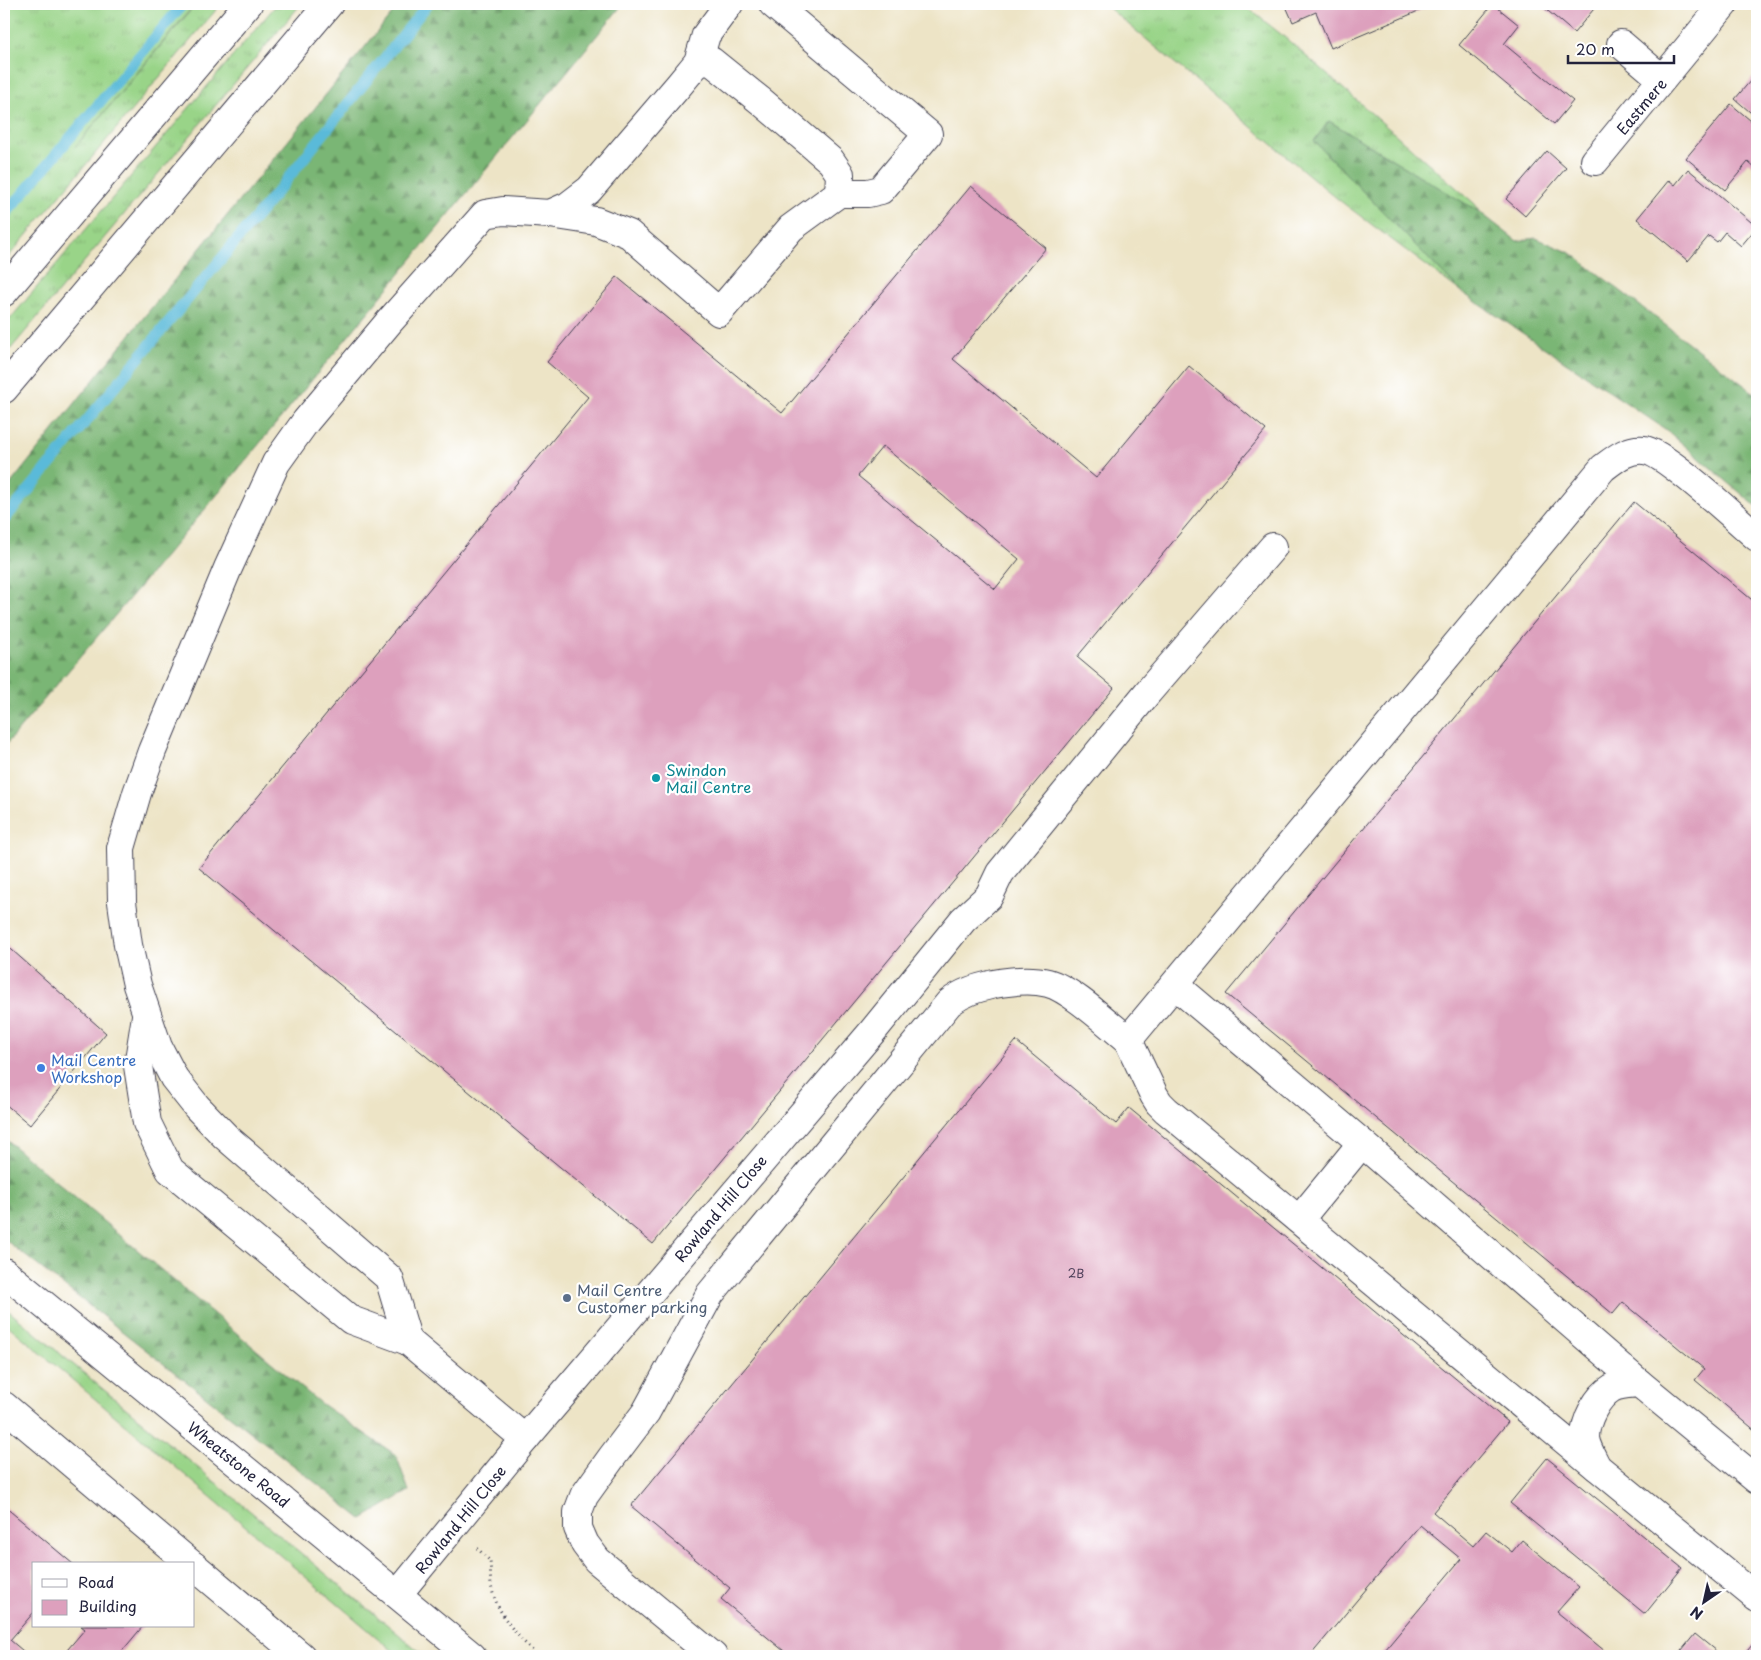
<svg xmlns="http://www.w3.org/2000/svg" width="1761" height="1660" viewBox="0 0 1761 1660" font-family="'Playpen Sans',sans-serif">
<defs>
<pattern id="grass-tufts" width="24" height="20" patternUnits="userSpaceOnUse" patternTransform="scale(1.25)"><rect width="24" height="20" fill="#99d488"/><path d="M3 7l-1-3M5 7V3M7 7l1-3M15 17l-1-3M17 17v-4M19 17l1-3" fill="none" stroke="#84b676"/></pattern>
<pattern id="forest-firs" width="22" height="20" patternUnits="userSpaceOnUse" patternTransform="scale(1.25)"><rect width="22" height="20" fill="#7ab674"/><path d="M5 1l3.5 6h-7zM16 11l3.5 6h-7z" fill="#649460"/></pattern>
</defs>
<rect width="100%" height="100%" fill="#fff"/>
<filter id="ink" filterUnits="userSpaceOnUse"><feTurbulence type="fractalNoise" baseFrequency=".02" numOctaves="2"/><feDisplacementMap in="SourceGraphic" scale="10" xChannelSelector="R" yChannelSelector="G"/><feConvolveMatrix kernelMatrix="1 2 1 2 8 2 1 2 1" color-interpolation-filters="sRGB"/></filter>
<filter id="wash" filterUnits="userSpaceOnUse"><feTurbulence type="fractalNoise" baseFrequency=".0096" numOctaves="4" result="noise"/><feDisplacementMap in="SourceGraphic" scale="20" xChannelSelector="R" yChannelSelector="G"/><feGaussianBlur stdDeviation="1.12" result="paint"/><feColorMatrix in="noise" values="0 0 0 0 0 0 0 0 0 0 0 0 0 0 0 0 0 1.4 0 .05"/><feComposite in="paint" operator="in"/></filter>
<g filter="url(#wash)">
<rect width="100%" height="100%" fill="#ede4c6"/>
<g fill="url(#grass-tufts)" stroke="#5e7b62">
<polygon points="4,4 195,4 75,147 196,4 221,4 4,262"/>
<polygon points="277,4 301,4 4,357 4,326"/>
<polygon points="1104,4 1243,4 1282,35 1475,204 1481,213 1329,121 1314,141 1460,291 1339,200"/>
<polygon points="4,1307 425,1656 399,1656 4,1322"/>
</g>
<g fill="url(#forest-firs)" stroke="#4e6c58">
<polygon points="400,4 623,4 217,495 4,747 4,492 144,317"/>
<polygon points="1329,121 1481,213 1517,241 1536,238 1571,253 1757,395 1757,507 1665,429 1460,291 1314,141"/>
<polygon points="4,1138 320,1403 396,1455 409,1491 362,1519 4,1239"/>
</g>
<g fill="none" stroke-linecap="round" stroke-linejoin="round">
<g stroke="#5abad9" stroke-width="11">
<polyline points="4,216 183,4"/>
<polyline points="4,520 276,193 428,4"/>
</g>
</g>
<g id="blocks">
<g fill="#dda0bd" fill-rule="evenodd">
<polygon points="1285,4 1327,4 1328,7 1335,4 1435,4 1331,48 1316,12 1293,22"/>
<polygon points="1493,4 1519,25 1504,44 1573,101 1554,124 1459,45"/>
<polygon points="1544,4 1598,4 1574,33 1542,6"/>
<polygon points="1757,73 1757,118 1735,99"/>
<polygon points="1731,104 1757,126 1757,170 1748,162 1725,190 1686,158"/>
<polygon points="1547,151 1566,168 1525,216 1506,199"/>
<polygon points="1688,169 1757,227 1741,246 1725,232 1717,242 1709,236 1688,261 1637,219 1669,180 1675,185"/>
<path d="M971,186L1046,248L953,359L1096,478L1189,366L1266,430L1077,657L1114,688L653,1244L199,868L588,397L547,362L617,277L782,413ZM883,446L1019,559L995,589L858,476Z"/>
<polygon points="1634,502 1757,604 1757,1432 1695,1380 1704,1369 1623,1302 1613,1314 1226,994"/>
<polygon points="4,943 106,1033 30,1125 4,1103"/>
<polygon points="1016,1041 1116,1124 1129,1108 1508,1422 1433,1512 1473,1546 1486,1531 1512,1552 1522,1540 1579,1587 1557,1612 1611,1656 1380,1656 1461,1559 1420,1525 1310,1656 790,1656 721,1599 730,1588 631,1506"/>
<polygon points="1547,1458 1682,1568 1645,1614 1510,1503"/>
<polygon points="4,1506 73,1564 34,1564 34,1612 10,1640 29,1656 4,1656"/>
<polygon points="81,1626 143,1626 118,1656 62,1656 85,1629"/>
<polygon points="1695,1634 1722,1656 1677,1656"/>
<polygon points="1757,1639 1757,1656 1743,1656"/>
</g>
</g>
</g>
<g filter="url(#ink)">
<use href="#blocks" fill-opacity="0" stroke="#403f50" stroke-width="1"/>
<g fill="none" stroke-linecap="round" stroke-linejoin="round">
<g stroke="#403f50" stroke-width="30">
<g id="minor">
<polyline points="1621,44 1662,79"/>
<polyline points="698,62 711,61 762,102 831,161 840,174 839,193"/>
<polyline points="1595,161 1724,4"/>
<polyline points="550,214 568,206 589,190 679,85 698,62 706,35 729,4"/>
<polyline points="1175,985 1362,1143 1639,1383"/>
<polyline points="146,1016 138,1066 147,1123 170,1170 351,1320 408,1341 525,1439"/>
<polyline points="1128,1040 1154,1095 1159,1103 1166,1110 1597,1467"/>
<polyline points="1299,1220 1362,1143"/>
<polyline points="408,1341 389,1278 226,1137 197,1107 174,1078 158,1047 137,985 128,945 122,902 121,848 137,793 152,751 228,568 276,463 306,421 389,322 485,214 503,211 550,214 596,221 629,234 719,312 791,228 839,193 868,193 881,190 928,134 773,4"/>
<polyline points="4,1406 191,1564"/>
<path d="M1757,1480L1639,1383C1631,1384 1620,1384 1612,1388C1597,1397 1585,1420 1585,1438C1586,1447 1593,1459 1597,1467L1757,1598"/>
<polyline points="194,1566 301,1656"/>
<polyline points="398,1594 525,1439 872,1032 963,920 989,896 1000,873 1148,692 1273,547"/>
<path d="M713,1656L597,1560L585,1544L578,1528V1512L584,1496L612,1457L646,1412L710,1294L949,1003C963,992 977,988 994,984C1010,981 1032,979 1048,983C1071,989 1108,1024 1128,1040L1603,468C1615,459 1628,448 1644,450C1665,452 1737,520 1757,537"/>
</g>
</g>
<g stroke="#403f50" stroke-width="30">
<polyline id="major" points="4,1272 472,1656"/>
</g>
<g stroke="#403f50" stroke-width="30">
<g id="highway">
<polyline points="4,292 248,4"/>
<polyline points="4,389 329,4"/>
</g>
</g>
<path stroke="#403f50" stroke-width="3" stroke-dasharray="1 4" stroke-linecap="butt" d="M477,1548L490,1561C491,1569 490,1577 491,1585C496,1613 518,1637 538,1656"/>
<use href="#minor" stroke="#fff" stroke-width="28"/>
<use href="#major" stroke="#fff" stroke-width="28"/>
<use href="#highway" stroke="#fff" stroke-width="28"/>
</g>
</g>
<circle fill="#0f9aa8" stroke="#fff" stroke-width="2" cx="656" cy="778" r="5"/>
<circle fill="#3f7fe0" stroke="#fff" stroke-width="2" cx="41" cy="1068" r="5"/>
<circle fill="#5c6f8a" stroke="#fff" stroke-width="2" cx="567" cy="1298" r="5"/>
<g text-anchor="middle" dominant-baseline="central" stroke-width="4.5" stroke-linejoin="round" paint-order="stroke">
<g font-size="12" fill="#51425c">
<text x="1076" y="1273">2B</text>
</g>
<g font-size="15" fill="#22223b" stroke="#fff">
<text transform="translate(1641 106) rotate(-50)">Eastmere</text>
<text transform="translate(720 1208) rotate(-50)">Rowland Hill Close</text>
<text transform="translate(239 1464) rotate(39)">Wheatstone Road</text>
<text transform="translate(460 1519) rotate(-51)">Rowland Hill Close</text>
</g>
<g font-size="15" fill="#0d838f" stroke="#fff" text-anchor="start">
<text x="666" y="769">Swindon<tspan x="666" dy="17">Mail Centre</tspan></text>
</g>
<g font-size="15" fill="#366cbe" stroke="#fff" text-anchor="start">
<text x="51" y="1059">Mail Centre<tspan x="51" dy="17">Workshop</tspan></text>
</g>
<g font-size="15" fill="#4e5e75" stroke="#fff" text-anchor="start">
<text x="577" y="1289">Mail Centre<tspan x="577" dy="17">Customer parking</tspan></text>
</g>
</g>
<rect width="1761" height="1660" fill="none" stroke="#fff" stroke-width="20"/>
<rect x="32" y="1562" width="162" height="65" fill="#ffffff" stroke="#a7a7b1"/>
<rect x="42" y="1579" width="25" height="8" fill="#ffffff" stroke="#a7a7b1"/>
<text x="78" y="1588" font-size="15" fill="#22223b">Road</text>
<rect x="42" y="1600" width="25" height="15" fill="#dda0bd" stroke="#a7a7b1"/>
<text x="78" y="1612" font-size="15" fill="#22223b">Building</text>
<g transform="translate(1704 1602) rotate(214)" stroke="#ffffff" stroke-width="4" paint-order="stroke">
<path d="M0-4L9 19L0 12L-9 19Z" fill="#22223b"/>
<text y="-8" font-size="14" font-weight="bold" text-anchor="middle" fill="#22223b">N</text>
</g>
<path d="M1568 55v8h106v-8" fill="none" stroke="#22223b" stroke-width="2.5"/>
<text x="1576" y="55" font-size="15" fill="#22223b" stroke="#ffffff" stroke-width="4" paint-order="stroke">20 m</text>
</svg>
